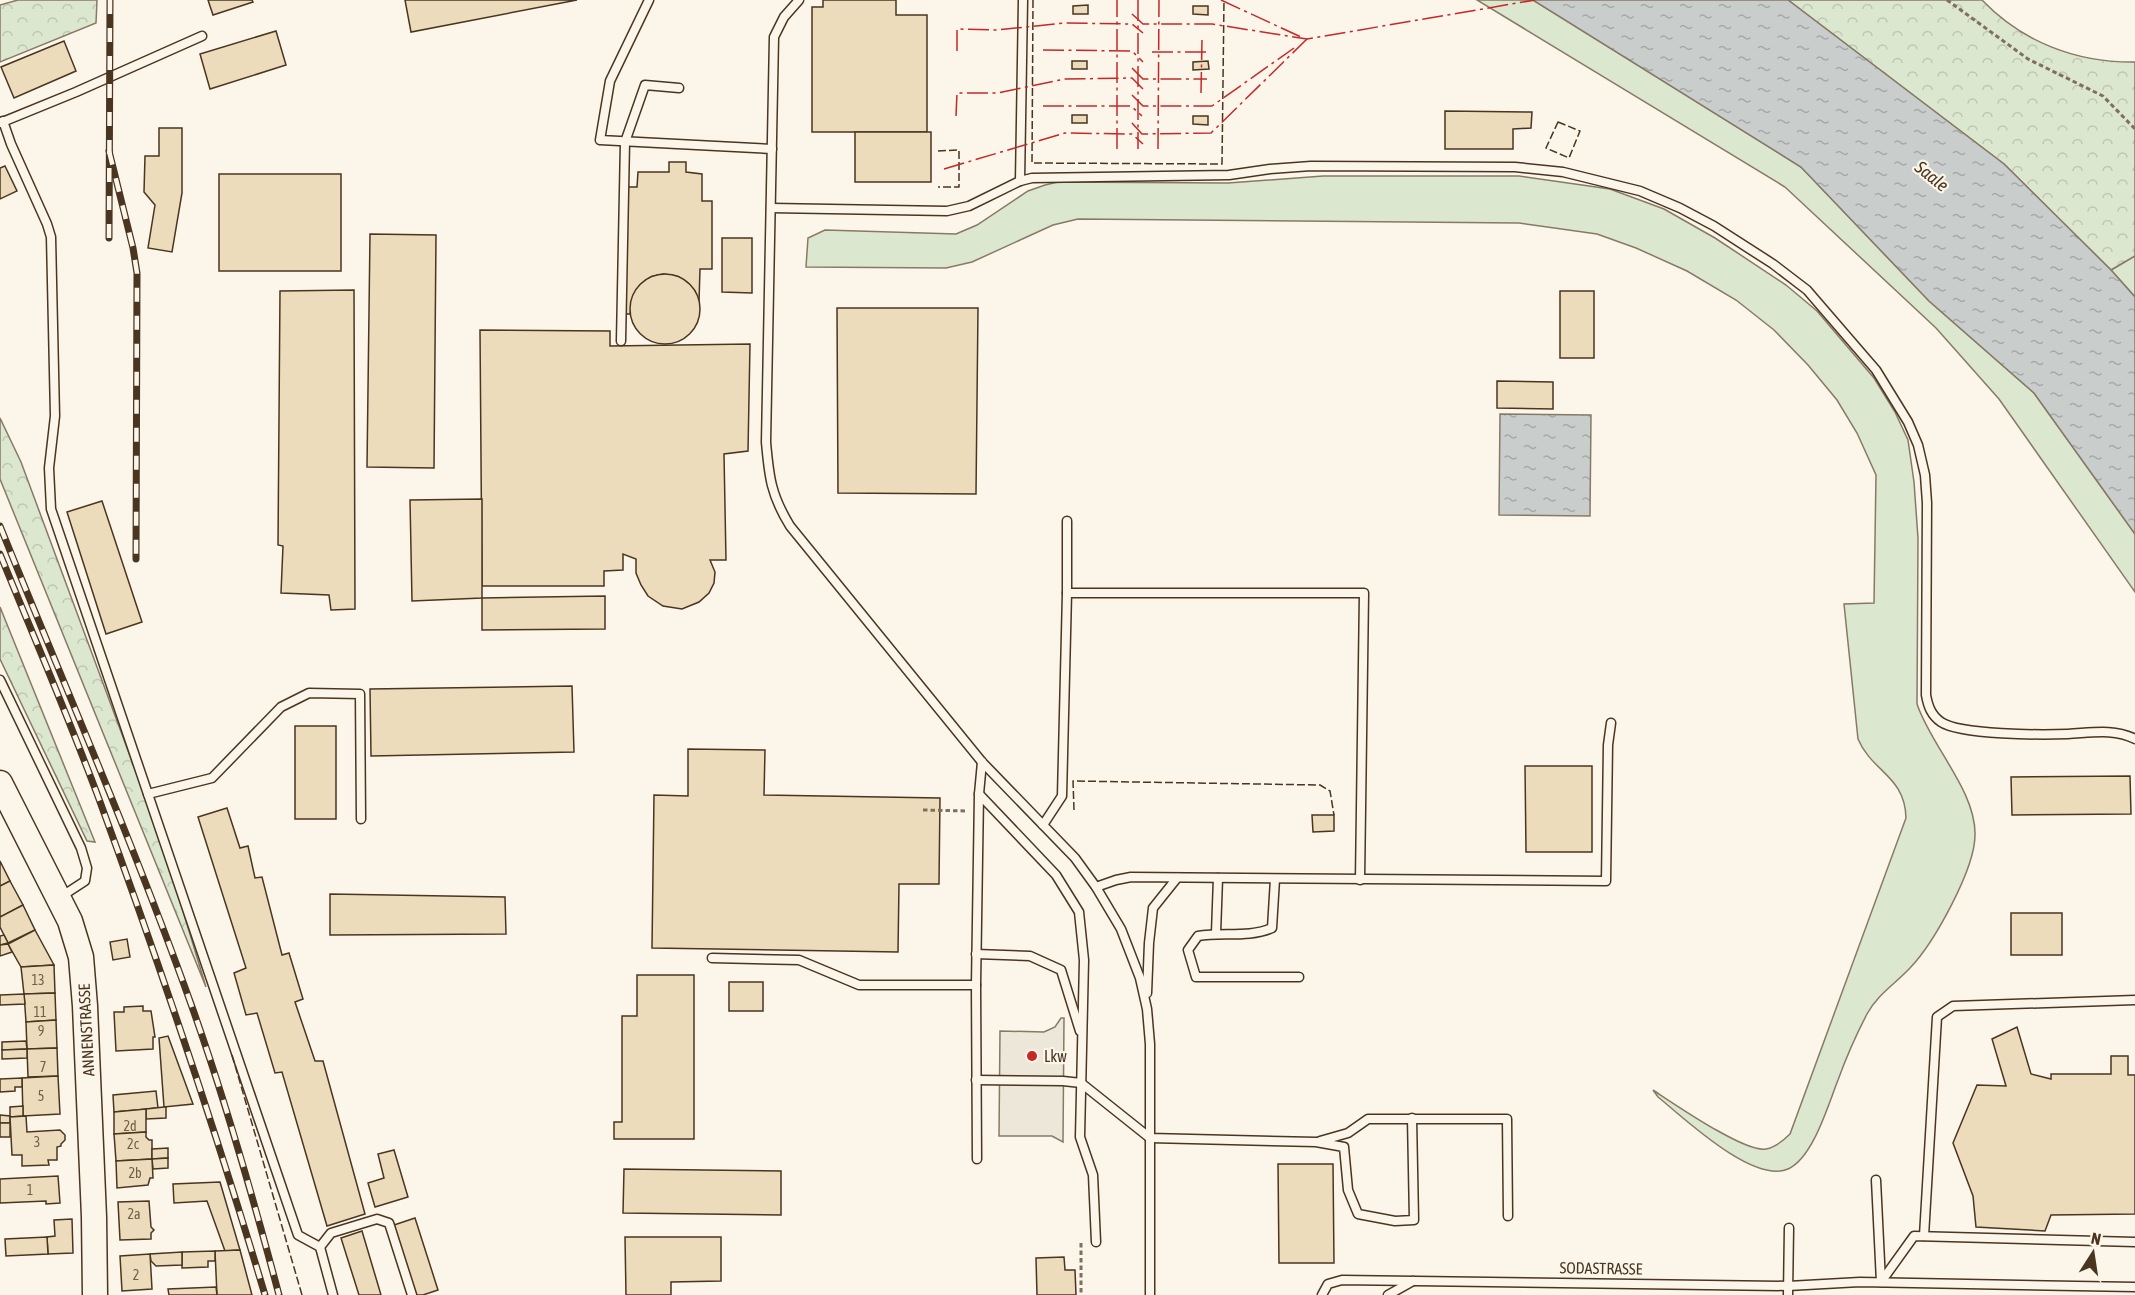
<svg xmlns="http://www.w3.org/2000/svg" width="2135" height="1295" viewBox="0 0 2135 1295" font-family="'Asap Condensed',sans-serif">
<defs>
<pattern id="forest-crowns" width="20" height="18" patternUnits="userSpaceOnUse" patternTransform="scale(1.5)"><rect width="20" height="18" fill="#dce7d0"/><path d="M2 6a3 3 0 1 1 6 0M12 15a3 3 0 1 1 6 0" fill="none" stroke="#bec7b2"/></pattern>
<pattern id="water-ripples" width="26" height="14" patternUnits="userSpaceOnUse" patternTransform="scale(1.5)"><rect width="26" height="14" fill="#c9cecd"/><path d="M2 4q2-2 4 0t4 0M15 11q2-2 4 0t4 0" fill="none" stroke="#a5a8a6"/></pattern>
</defs>
<rect width="100%" height="100%" fill="#fbf6e9"/>
<g fill="#dce7d0" stroke="#887966" stroke-width="1.5">
<polygon points="1477,0 1533,0 1801,167 1929,301 2034,393 2135,534 2135,592 1999,399 1936,328 1785,187"/>
<path d="M1323,176H1519L1610,189L1664,209L1715,238L1786,285L1817,311L1874,378L1895,412L1908,440L1914,482L1918,538L1917,704C1931,746 1976,791 1975,835C1975,869 1934,943 1910,968C1895,984 1878,994 1867,1014C1856,1035 1846,1058 1838,1080C1828,1105 1813,1158 1788,1169C1753,1184 1684,1118 1658,1097L1653,1090C1673,1103 1745,1153 1766,1149C1776,1147 1783,1141 1790,1134L1906,818C1905,776 1872,772 1858,739L1844,604L1874,603L1876,475L1857,433L1837,400L1808,365L1774,330L1736,300L1687,271L1636,248L1597,234L1519,223L1078,219L1053,225L972,262L946,268L806,267L808,238L825,230L956,234L977,225L1028,191L1045,185L1058,182L1228,183Z"/>
<polygon points="2135,256 2135,297 2111,270"/>
</g>
<g fill="url(#forest-crowns)" stroke="#887966" stroke-width="1.5">
<polygon points="18,0 97,0 96,23 0,62 0,5"/>
<path d="M1788,0H1982C2022,42 2077,63 2135,62V256L2111,270L2004,164Z"/>
<polygon points="0,418 21,462 163,845 206,987 0,479"/>
<polygon points="0,607 95,842 87,841 0,659"/>
</g>
<polygon fill="#ede7d9" stroke="#887966" stroke-width="1.5" points="1061,1018 1064,1018 1063,1142 1052,1136 999,1136 1000,1031 1044,1032 1055,1027"/>
<g fill="url(#water-ripples)" stroke="#887966" stroke-width="1.5">
<polygon points="1533,0 1788,0 2004,164 2111,270 2135,297 2135,534 2034,393 1929,301 1801,167"/>
<polygon points="1500,414 1591,415 1590,516 1499,515"/>
</g>
<g fill="#ecdcbc" stroke="#4a3520" stroke-width="1.5">
<polygon points="208,0 252,0 253,2 213,15"/>
<polygon points="405,0 577,0 411,32"/>
<polygon points="823,0 896,0 896,15 927,15 927,132 812,132 812,7 823,7"/>
<polygon points="1088,5 1088,14 1073,14 1073,6"/>
<polygon points="1193,6 1208,6 1208,15 1193,14"/>
<polygon points="276,31 286,65 210,89 200,54"/>
<polygon points="64,41 76,71 14,98 1,67"/>
<rect x="1072" y="61" width="15" height="8"/>
<polygon points="1208,61 1209,69 1193,70 1193,62"/>
<polygon points="1445,111 1532,112 1531,128 1513,129 1513,149 1445,149"/>
<rect x="1072" y="115" width="15" height="8"/>
<polygon points="1193,116 1208,116 1208,125 1193,124"/>
<polygon points="159,128 182,128 182,193 172,252 148,248 155,205 144,192 145,156 159,156"/>
<rect x="855" y="132" width="76" height="50"/>
<polygon points="669,162 686,162 686,172 702,174 702,201 712,201 712,269 700,269 699,302 695,291 687,282 676,276 663,274 651,277 641,284 634,294 630,314 623,314 626,187 637,187 638,172 669,172"/>
<polygon points="5,166 17,191 0,199 0,168"/>
<rect x="219" y="174" width="122" height="97"/>
<polygon points="370,234 436,235 434,468 367,467"/>
<polygon points="722,238 752,238 752,293 722,292"/>
<circle cx="665" cy="309" r="35"/>
<polygon points="354,290 355,609 331,610 329,595 281,593 283,546 278,545 280,291"/>
<rect x="1560" y="291" width="34" height="67"/>
<polygon points="837,308 978,308 976,494 838,493"/>
<polygon points="480,330 610,331 610,346 750,344 748,451 724,454 726,560 710,560 715,572 714,583 709,593 699,602 682,609 663,606 648,596 641,585 636,573 636,559 623,554 623,570 604,571 604,586 482,586"/>
<polygon points="1497,381 1553,382 1553,409 1497,408"/>
<polygon points="482,499 482,598 412,601 410,500"/>
<polygon points="102,501 142,622 106,634 67,512"/>
<polygon points="605,596 605,629 482,630 482,598"/>
<polygon points="572,686 574,752 371,756 370,689"/>
<rect x="295" y="726" width="41" height="93"/>
<polygon points="688,749 765,750 764,795 940,798 939,884 899,884 898,952 652,948 654,795 688,796"/>
<polygon points="1525,766 1592,766 1592,852 1526,852"/>
<polygon points="2130,776 2131,814 2012,815 2011,777"/>
<polygon points="227,808 240,848 248,846 255,878 262,877 282,955 289,953 303,999 295,1002 315,1061 323,1061 365,1214 327,1226 282,1072 275,1073 257,1013 246,1015 234,973 246,968 198,817"/>
<polygon points="1312,815 1334,815 1334,831 1313,832"/>
<polygon points="0,861 10,881 0,886"/>
<polygon points="10,881 23,905 0,917 0,886"/>
<polygon points="330,894 505,897 506,934 330,935"/>
<polygon points="23,905 35,930 8,943 0,927 0,917"/>
<rect x="2011" y="913" width="51" height="42"/>
<polygon points="35,930 54,965 21,967 8,944"/>
<polygon points="4,935 8,943 0,945 0,936"/>
<polygon points="127,939 130,957 113,960 110,942"/>
<polygon points="8,944 12,952 0,956 0,945"/>
<polygon points="54,965 55,993 24,994 21,967"/>
<polygon points="637,975 694,975 694,1139 614,1139 614,1122 622,1122 622,1016 637,1016"/>
<rect x="729" y="982" width="34" height="29"/>
<polygon points="55,993 56,1020 26,1022 24,994"/>
<polygon points="24,994 25,1004 0,1005 0,995"/>
<polygon points="143,1006 143,1011 151,1011 155,1037 153,1037 153,1049 116,1051 114,1012 124,1012 124,1007"/>
<polygon points="56,1020 57,1048 27,1049 26,1022"/>
<polygon points="2017,1027 2031,1074 2051,1079 2051,1074 2111,1074 2111,1056 2128,1056 2128,1075 2135,1075 2135,1214 2051,1215 2045,1231 1976,1227 1973,1196 1953,1143 1977,1085 2006,1086 1992,1039"/>
<polygon points="168,1036 193,1104 164,1107 159,1038"/>
<polygon points="26,1041 27,1049 2,1050 2,1042"/>
<polygon points="57,1048 58,1076 28,1077 27,1049"/>
<polygon points="27,1049 27,1058 2,1059 2,1050"/>
<polygon points="58,1076 60,1114 23,1116 22,1078"/>
<polygon points="22,1078 22,1087 15,1087 15,1091 0,1092 0,1079"/>
<polygon points="156,1091 158,1108 114,1112 113,1095"/>
<polygon points="23,1106 23,1116 10,1117 10,1107"/>
<polygon points="164,1107 166,1107 166,1118 146,1119 146,1109"/>
<polygon points="146,1109 146,1132 114,1134 114,1112"/>
<polygon points="0,1115 10,1116 10,1123 0,1123"/>
<polygon points="26,1116 27,1132 60,1130 65,1135 65,1140 61,1144 61,1146 57,1147 57,1160 48,1160 49,1165 22,1166 22,1155 12,1155 10,1117"/>
<rect x="0" y="1123" width="10" height="14"/>
<polygon points="146,1132 146,1137 149,1140 152,1140 152,1159 116,1161 114,1134"/>
<polygon points="168,1148 168,1158 152,1159 152,1149"/>
<polygon points="394,1150 408,1197 375,1207 368,1183 384,1178 378,1154"/>
<polygon points="168,1158 168,1168 153,1169 152,1159"/>
<polygon points="152,1159 153,1178 150,1178 148,1185 117,1188 116,1161"/>
<polygon points="1278,1164 1333,1164 1334,1263 1279,1263"/>
<polygon points="624,1169 781,1171 781,1215 623,1213"/>
<polygon points="58,1176 60,1203 46,1204 46,1201 0,1203 0,1179"/>
<polygon points="220,1182 240,1250 225,1251 207,1201 174,1203 173,1184"/>
<polygon points="149,1201 151,1227 154,1230 151,1233 151,1239 120,1240 118,1202"/>
<polygon points="415,1218 438,1290 423,1295 416,1295 394,1225"/>
<polygon points="72,1219 73,1253 48,1254 47,1237 55,1236 54,1220"/>
<polygon points="362,1231 381,1295 359,1295 341,1238"/>
<polygon points="47,1237 48,1254 6,1256 5,1239"/>
<polygon points="625,1237 721,1237 721,1281 671,1282 671,1295 626,1295"/>
<polygon points="240,1250 252,1295 217,1295 215,1251"/>
<polygon points="215,1251 215,1261 208,1261 208,1267 182,1268 182,1252"/>
<polygon points="182,1252 182,1265 156,1266 151,1261 150,1254"/>
<polygon points="150,1254 152,1289 122,1291 120,1256"/>
<polygon points="1064,1257 1065,1270 1075,1270 1076,1295 1037,1295 1036,1258"/>
<polygon points="216,1287 217,1295 169,1295 168,1289"/>
</g>
<g fill="none" stroke-linecap="round" stroke-linejoin="round">
<g stroke="#4a3520" stroke-width="11">
<g id="service">
<polyline points="649,0 610,81 600,140 772,149"/>
<path d="M799,0L784,17L774,37L766,442C769,477 771,495 790,526L982,762L1075,858L1096,887L1121,929L1140,978L1147,1009L1150,1044V1295"/>
<polyline points="3,121 11,144 47,224 51,237 55,416 49,468 51,509 298,1235 320,1247"/>
<polyline points="0,123 76,92 202,36"/>
<polyline points="1020,181 1023,0"/>
<path d="M771,208L947,211L969,206L1020,181L1032,178L1229,175L1270,169L1311,166L1515,167L1563,172L1640,191L1680,208L1714,226L1773,264L1807,290L1876,370L1908,422L1918,445L1925,475L1927,503L1926,695C1928,706 1931,715 1941,722C1960,735 2042,735 2068,734C2090,733 2114,728 2135,739"/>
<polyline points="621,341 625,142 645,85 679,88"/>
<polyline points="1067,593 1067,521"/>
<polyline points="0,680 81,848 87,868 85,881 59,898"/>
<polyline points="148,794 212,778 281,707 309,693 360,694 361,819"/>
<polyline points="979,794 1056,875 1079,912 1084,960 1080,1137 1093,1175 1096,1242"/>
<polyline points="1043,825 1062,796 1067,593 1364,593 1360,880"/>
<path d="M1275,879L1272,928C1249,938 1222,932 1198,936L1188,950L1196,977H1299"/>
<polyline points="1096,887 1116,880 1131,877 1606,881 1608,745 1611,723"/>
<polyline points="1216,933 1218,878"/>
<polyline points="976,954 1030,956 1061,970 1080,1031"/>
<polyline points="712,958 799,960 859,985 976,985"/>
<polyline points="1147,993 1149,943 1153,908 1177,878"/>
<polyline points="976,1080 1063,1081 1081,1083 1150,1138 1316,1142 1344,1147 1348,1190 1358,1214 1395,1221 1414,1220 1412,1118"/>
<polyline points="1320,1141 1348,1133 1368,1119 1507,1119 1508,1216"/>
<polyline points="977,1159 976,985 979,794 982,762"/>
<polyline points="1876,1180 1881,1282"/>
<polyline points="1924,1236 1937,1017 1953,1006 2135,1000"/>
<polyline points="1881,1282 1914,1236 2135,1242"/>
<polyline points="333,1295 320,1247 331,1233 377,1219 389,1223 412,1295"/>
<polyline points="1322,1295 1328,1284 1342,1280 1788,1286 1860,1282 2135,1287"/>
<polyline points="1388,1295 1413,1281"/>
<polyline points="1788,1295 1789,1228"/>
</g>
</g>
<g stroke="#4a3520" stroke-width="27">
<polyline id="secondary" points="0,783 70,921 81,957 85,1006 94,1217 95,1295"/>
</g>
<g stroke="#7f6f5c" stroke-width="3" stroke-dasharray="4.5 3" stroke-linecap="butt">
<polyline points="1947,0 2028,59 2103,96 2135,129"/>
<polyline points="923,810 967,811"/>
<polyline points="1081,1243 1081,1295"/>
</g>
<use href="#service" stroke="#fbf6e9" stroke-width="8"/>
<use href="#secondary" stroke="#fbf6e9" stroke-width="24"/>
<g stroke="#4a3520" stroke-width="7">
<g id="rail">
<polyline points="109,151 133,248 137,273 136,559"/>
<polyline points="109,238 110,0"/>
<path d="M0,526C64,685 133,842 191,1004C225,1099 253,1197 279,1295"/>
<path d="M0,554C33,635 68,716 99,799C159,963 215,1128 265,1295"/>
</g>
</g>
<use href="#rail" stroke="#fbf6e9" stroke-width="4.5" stroke-dasharray="14" stroke-linecap="butt"/>
<g stroke="#4a3520" stroke-width="1.5" stroke-dasharray="8 3" stroke-linecap="butt">
<polyline points="1033,0 1032,163 1222,164 1224,0"/>
<polygon points="1558,122 1580,131 1569,158 1546,148"/>
<polyline points="938,151 959,150 959,187 938,187"/>
<polyline points="1074,810 1073,781 1320,785 1330,791 1334,815"/>
<polyline points="232,1055 302,1295"/>
</g>
<g stroke="#c62828" stroke-width="1.5" stroke-dasharray="21 4.5 3 4.5" stroke-linecap="butt">
<polyline points="1138,0 1138,149"/>
<polyline points="1221,0 1301,37"/>
<polyline points="1132,14 1143,24 1212,24 1307,39 1535,0"/>
<polyline points="1043,50 1132,51 1143,62"/>
<polyline points="957,51 957,29 997,30 1064,23 1132,24 1143,33"/>
<polyline points="1152,52 1207,52"/>
<polyline points="1132,68 1143,79 1207,79"/>
<polyline points="1201,93 1202,40"/>
<polyline points="1132,95 1143,106 1212,106 1294,48"/>
<polyline points="1043,106 1131,106 1142,116"/>
<polyline points="956,116 957,93 997,93 1065,79 1132,78 1143,89"/>
<polyline points="1132,123 1142,134 1211,133 1307,39"/>
<polyline points="1117,149 1117,0"/>
<polyline points="1158,149 1159,0"/>
<polyline points="944,169 1065,133 1132,134 1143,144"/>
</g>
</g>
<circle fill="#c62828" stroke="#fbf6e9" stroke-width="2" cx="1032" cy="1056" r="6"/>
<g text-anchor="middle" dominant-baseline="central" stroke-width="4.5" stroke-linejoin="round" paint-order="stroke">
<g font-size="14" fill="#725f47">
<text x="38" y="980">13</text>
<text x="40" y="1012">11</text>
<text x="41" y="1031">9</text>
<text x="43" y="1067">7</text>
<text x="41" y="1096">5</text>
<text x="130" y="1126">2d</text>
<text x="37" y="1142">3</text>
<text x="133" y="1144">2c</text>
<text x="135" y="1173">2b</text>
<text x="30" y="1190">1</text>
<text x="134" y="1214">2a</text>
<text x="136" y="1275">2</text>
</g>
<g font-size="16" fill="#4a3520" stroke="#fbf6e9">
<text transform="translate(86 1030) rotate(-93)">ANNENSTRASSE</text>
<text transform="translate(1601 1268) rotate(1)">SODASTRASSE</text>
</g>
<g font-size="16" fill="#4a3520" stroke="#fbf6e9" text-anchor="start">
<text x="1044" y="1056">Lkw</text>
</g>
<g font-size="18" font-style="italic" fill="#4a3520" stroke="#fbf6e9">
<text transform="translate(1932 176) rotate(39)">Saale</text>
</g>
</g>
<g transform="translate(2093 1253) rotate(12)" stroke="#fbf6e9" stroke-width="4.5" paint-order="stroke">
<path d="M0-4.5L10 22L0 15L-10 22Z" fill="#4a3520"/>
<text y="-9" font-size="16" font-weight="bold" text-anchor="middle" fill="#4a3520">N</text>
</g>
</svg>
